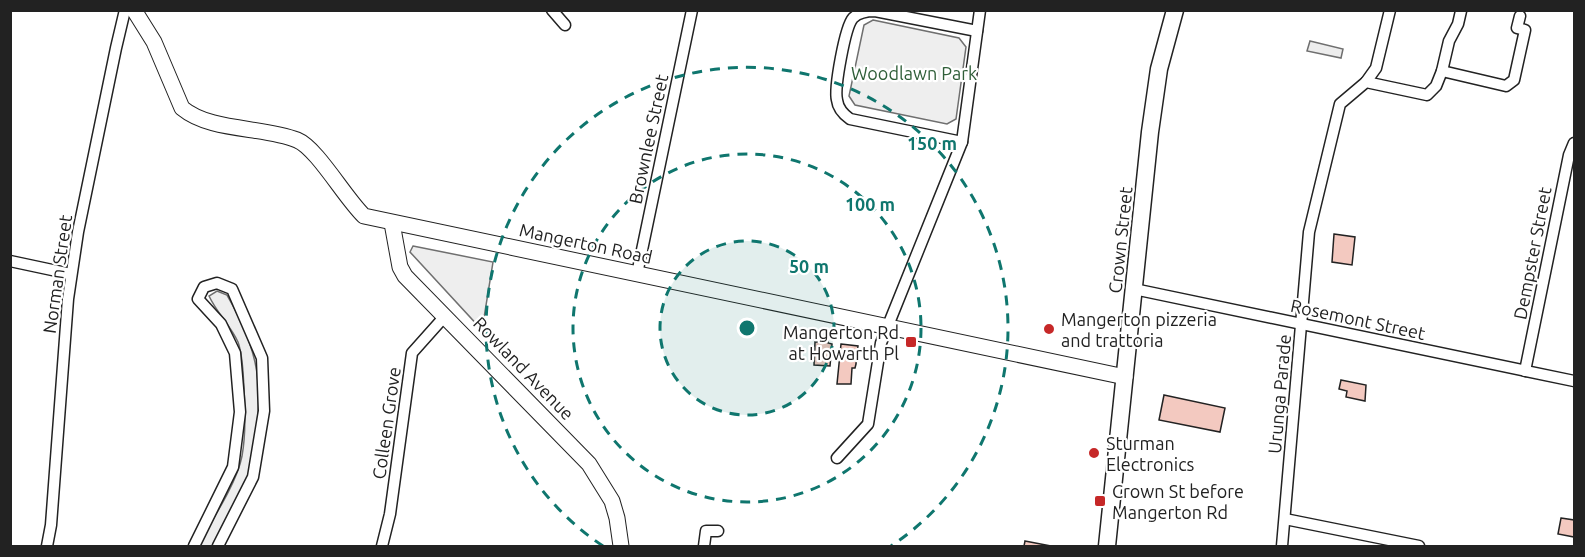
<svg xmlns="http://www.w3.org/2000/svg" width="1585" height="557" viewBox="0 0 1585 557" font-family="Ubuntu,sans-serif">
<rect width="100%" height="100%" fill="#fff"/>
<g fill="#eee" stroke="#6f6f6f" stroke-width="1.5">
<polygon points="873,20 959,38 966,47 956,119 947,124 855,105 849,96 864,25"/>
<polygon points="413,246 493,262 482,330 410,252"/>
<path d="M217,291L227,295C259,350 265,388 253,450C251,460 251,472 247,481C237,504 224,526 212,546H197C211,522 237,483 242,456C246,434 245,410 244,388C243,373 243,356 238,342C230,325 217,313 209,296Z"/>
</g>
<polygon fill="#ededed" stroke="#6f6f6f" stroke-width="1.5" points="1310,41 1343,49 1341,58 1307,51"/>
<g fill="#f3c9c0" stroke="#222" stroke-width="1.5">
<polygon points="1334,234 1355,237 1352,265 1332,262"/>
<polygon points="820,339 828,340 828,343 832,344 830,366 814,365 815,342 820,342"/>
<polygon points="841,344 858,346 856,364 855,368 852,368 851,384 837,384"/>
<polygon points="1341,380 1366,385 1365,401 1346,397 1347,391 1339,389"/>
<polygon points="1164,395 1225,408 1220,432 1159,420"/>
<polygon points="1561,518 1574,520 1574,537 1558,534"/>
<polygon points="1025,541 1051,546 1024,546"/>
</g>
<g fill="none" stroke-linecap="round" stroke-linejoin="round">
<g stroke="#222" stroke-width="13">
<g id="street">
<polyline points="552,10 565,25"/>
<polyline points="1442,71 1449,41 1458,24 1461,11"/>
<polyline points="1366,82 1376,68 1390,10"/>
<path d="M962,142L850,119C843,114 838,109 837,100C834,88 845,27 853,18C859,12 867,11 875,11L977,31"/>
<polyline points="10,261 71,274"/>
<polyline points="637,274 692,10"/>
<polyline points="1134,289 1574,381"/>
<polyline points="1525,371 1569,155 1574,143"/>
<polyline points="837,458 868,424 881,343 962,142 980,10"/>
<polyline points="1285,519 1419,546"/>
<polyline points="47,546 51,525 68,299 78,232 116,48 125,10"/>
<polyline points="194,546 233,467 240,412 235,353 221,324 198,299 204,287 217,283 232,289 262,358 264,411 253,477 218,546"/>
<polyline points="382,546 390,514 412,353 445,316"/>
<polyline points="704,546 706,531 718,531"/>
<polyline points="1282,546 1309,232 1340,104 1366,82 1427,95 1436,86 1442,71 1506,86 1514,80 1525,30 1517,28 1520,16"/>
</g>
</g>
<g stroke="#222" stroke-width="17">
<g id="secondary">
<path d="M134,10L154,42L182,108C211,132 262,126 297,140C317,148 345,198 364,216L1125,377"/>
<polyline points="392,223 400,267 405,276 589,464 612,501 617,518 621,546"/>
</g>
</g>
<g stroke="#222" stroke-width="19">
<polyline id="primary" points="1107,546 1150,132 1159,69 1175,10"/>
</g>
<use href="#street" stroke="#fff" stroke-width="10"/>
<use href="#secondary" stroke="#fff" stroke-width="15"/>
<use href="#primary" stroke="#fff" stroke-width="16"/>
</g>
<circle cx="747" cy="328" r="87" fill="#0f766e" fill-opacity=".12"/>
<g fill="none" stroke="#0f766e" stroke-width="3" stroke-dasharray="10 8">
<circle cx="747" cy="328" r="87"/>
<circle cx="747" cy="328" r="174"/>
<path d="M603 546A261 261 0 1 1 891 546"/>
</g>
<g fill="#c62828" stroke="#fff" stroke-width="2">
<circle cx="1049" cy="329" r="6"/>
<rect x="905" y="336" width="12" height="12" rx="3"/>
<circle cx="1094" cy="453" r="6"/>
<rect x="1094" y="495" width="12" height="12" rx="3"/>
</g>
<g text-anchor="middle" dominant-baseline="central" stroke-width="4.5" stroke-linejoin="round" paint-order="stroke">
<g font-size="18" fill="#2f5e38" stroke="#fff">
<text x="914" y="73">Woodlawn Park</text>
</g>
<g font-size="18" fill="#222" stroke="#fff">
<text transform="translate(648 139) rotate(-78)">Brownlee Street</text>
<text transform="translate(1120 240) rotate(-84)">Crown Street</text>
<text transform="translate(586 243) rotate(12)">Mangerton Road</text>
<text transform="translate(1532 253) rotate(-79)">Dempster Street</text>
<text transform="translate(57 274) rotate(-82)">Norman Street</text>
<text transform="translate(1358 319) rotate(12)">Rosemont Street</text>
<text transform="translate(524 368) rotate(46)">Rowland Avenue</text>
<text transform="translate(1279 394) rotate(-85)">Urunga Parade</text>
<text transform="translate(386 423) rotate(-82)">Colleen Grove</text>
</g>
<g font-size="18" fill="#222" stroke="#fff" text-anchor="start">
<text x="1061" y="319">Mangerton pizzeria<tspan x="1061" dy="21">and trattoria</tspan></text>
<text x="899" y="332" text-anchor="end">Mangerton Rd<tspan x="899" dy="21">at Howarth Pl</tspan></text>
<text x="1106" y="443">Sturman<tspan x="1106" dy="21">Electronics</tspan></text>
<text x="1112" y="491">Crown St before<tspan x="1112" dy="21">Mangerton Rd</tspan></text>
</g>
</g>
<circle cx="747" cy="328" r="9" fill="#0f766e" stroke="#fff" stroke-width="3"/>
<g font-size="18" text-anchor="middle" font-weight="bold" fill="#0f766e" stroke="#fff" stroke-width="4.5" stroke-linejoin="round" paint-order="stroke">
<text x="932" y="150">150 m</text>
<text x="870" y="211">100 m</text>
<text x="809" y="273">50 m</text>
</g>
<rect width="1585" height="557" fill="none" stroke="#222222" stroke-width="24"/>
</svg>
